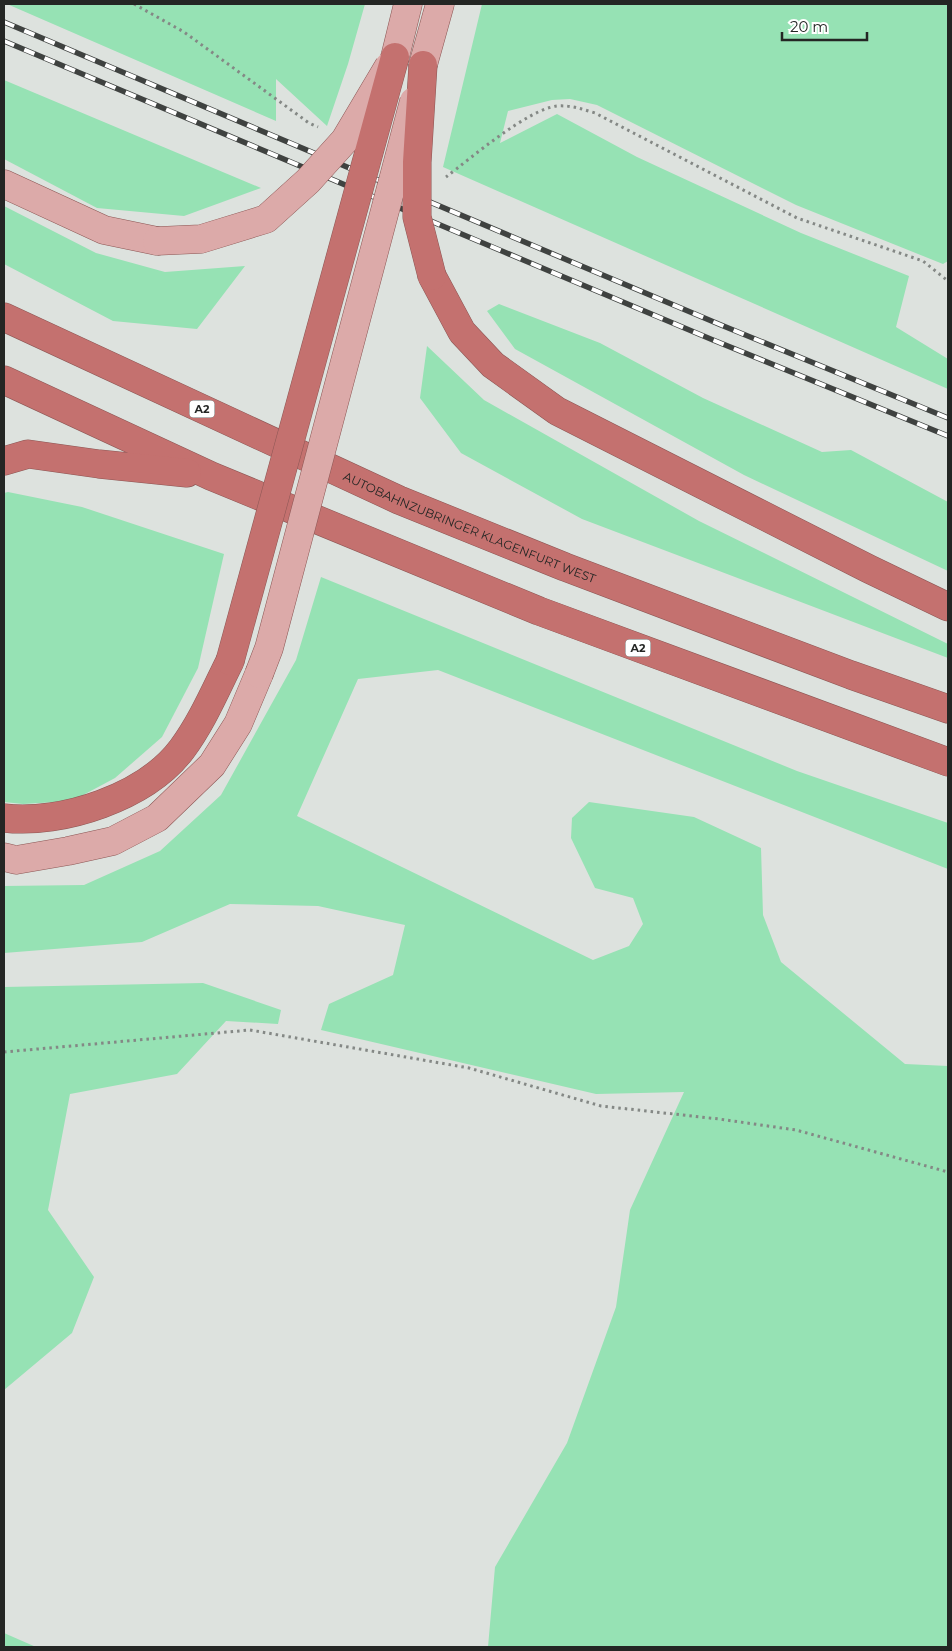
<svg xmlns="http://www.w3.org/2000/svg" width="952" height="1651" viewBox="0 0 952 1651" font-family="Montserrat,sans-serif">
<rect width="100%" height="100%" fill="#dde2de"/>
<g fill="#96e2b4">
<polygon points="7,4 365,4 348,64 327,126 276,79 276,121"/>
<polygon points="482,4 948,4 948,261 943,264 796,205 597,105 570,99 552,100 508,111 500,143 557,114 637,157 801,233 909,276 896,327 948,359 948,389 443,167"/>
<polygon points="4,80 261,188 184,216 97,208 4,159"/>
<polygon points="4,206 96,253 165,272 245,266 197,329 113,321 4,264"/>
<polygon points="499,304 600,343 703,398 822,452 851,450 948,502 948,571 744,475 515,349 487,311"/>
<polygon points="427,346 484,400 699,521 948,644 948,658 582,519 461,453 420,398"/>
<polygon points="8,492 82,507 224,554 198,668 162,737 115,778 72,801 23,804 4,802 4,493"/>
<polygon points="321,577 797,771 948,823 948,869 438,670 358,679 297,816 593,960 629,946 643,924 633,898 595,888 571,838 572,818 589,802 694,817 761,848 763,915 781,962 905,1064 948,1066 948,1647 488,1647 495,1567 567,1443 616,1307 630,1210 684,1092 596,1094 321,1030 329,1004 393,975 405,925 318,906 230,904 142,942 4,953 4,886 84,885 160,851 221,795 296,660"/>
<polygon points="203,983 281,1010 278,1024 226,1021 177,1074 70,1094 48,1210 94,1277 72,1333 4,1390 4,987"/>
<polygon points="4,1633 36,1647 4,1647"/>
</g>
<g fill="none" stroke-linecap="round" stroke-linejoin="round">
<g stroke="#8c5755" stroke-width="29">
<g id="primary">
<polyline points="395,57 408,4"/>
<polyline points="423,65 440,4"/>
<polyline points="4,184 104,230 157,241"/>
<polyline points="4,857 16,860 68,851 113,841 157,818 212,765 238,724 259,674"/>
</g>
</g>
<g stroke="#8c5755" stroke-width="29">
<g id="highway">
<polyline points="432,276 462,332 493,365 557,411 869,569 948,607"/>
<path id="s1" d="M4,317L399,500L565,567L851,675L948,709"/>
<polyline points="4,380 211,476 539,611 948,762"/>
<polyline points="4,461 28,454 99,464 187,473"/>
<path d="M4,818C62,825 146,797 182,749C202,722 215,691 230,661"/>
</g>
</g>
<g stroke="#848885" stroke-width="3" stroke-dasharray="2.5 4" stroke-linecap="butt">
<polyline points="134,4 184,32 309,123 318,127"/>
<path d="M446,177C471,158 528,109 557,106C571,105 582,109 595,113L797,218L923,261L948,281"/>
<polyline points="4,1052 250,1030 469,1068 601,1106 719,1119 796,1130 948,1172"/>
</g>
<use href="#primary" stroke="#dcaaa9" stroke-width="28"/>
<use href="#highway" stroke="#c4716f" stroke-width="28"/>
<g stroke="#3f4240" stroke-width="5.5">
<g id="rail">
<polyline points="4,22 721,325 948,418"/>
<polyline points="4,41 713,340 948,436"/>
</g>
</g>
<use href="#rail" stroke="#fff" stroke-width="4" stroke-dasharray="11" stroke-linecap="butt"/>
<g stroke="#8c5755" stroke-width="29" stroke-linecap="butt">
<g id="primary-bridge">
<polyline points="157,241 201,239 266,219 308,181 345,140 389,66"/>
<polyline points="259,674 269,648 414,101"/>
</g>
</g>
<g stroke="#8c5755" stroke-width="29" stroke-linecap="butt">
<g id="highway-bridge">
<polyline points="423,65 417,162 417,217 432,276"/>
<polyline points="230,661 395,57"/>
</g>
</g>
<use href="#primary-bridge" stroke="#dcaaa9" stroke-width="28"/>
<use href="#highway-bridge" stroke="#c4716f" stroke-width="28"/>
</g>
<g text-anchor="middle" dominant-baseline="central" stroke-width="5" stroke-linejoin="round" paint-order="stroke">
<g fill="#fff" stroke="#666766" stroke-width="1">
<rect x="189.5" y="400.5" width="25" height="17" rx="4"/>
<rect x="625.5" y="639.5" width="25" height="17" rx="4"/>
</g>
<g font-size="11" font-weight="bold" fill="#242624">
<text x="202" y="409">A2</text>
<text x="638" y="648">A2</text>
</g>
<g font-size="12" fill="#242624" stroke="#fff">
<text stroke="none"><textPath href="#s1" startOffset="511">AUTOBAHNZUBRINGER KLAGENFURT WEST</textPath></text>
</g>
</g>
<rect width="952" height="1651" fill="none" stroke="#242624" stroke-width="10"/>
<path d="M782 32v8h85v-8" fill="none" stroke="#242624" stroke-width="2.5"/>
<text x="790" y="32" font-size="15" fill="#242624" stroke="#ffffff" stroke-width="4" paint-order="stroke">20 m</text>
</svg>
